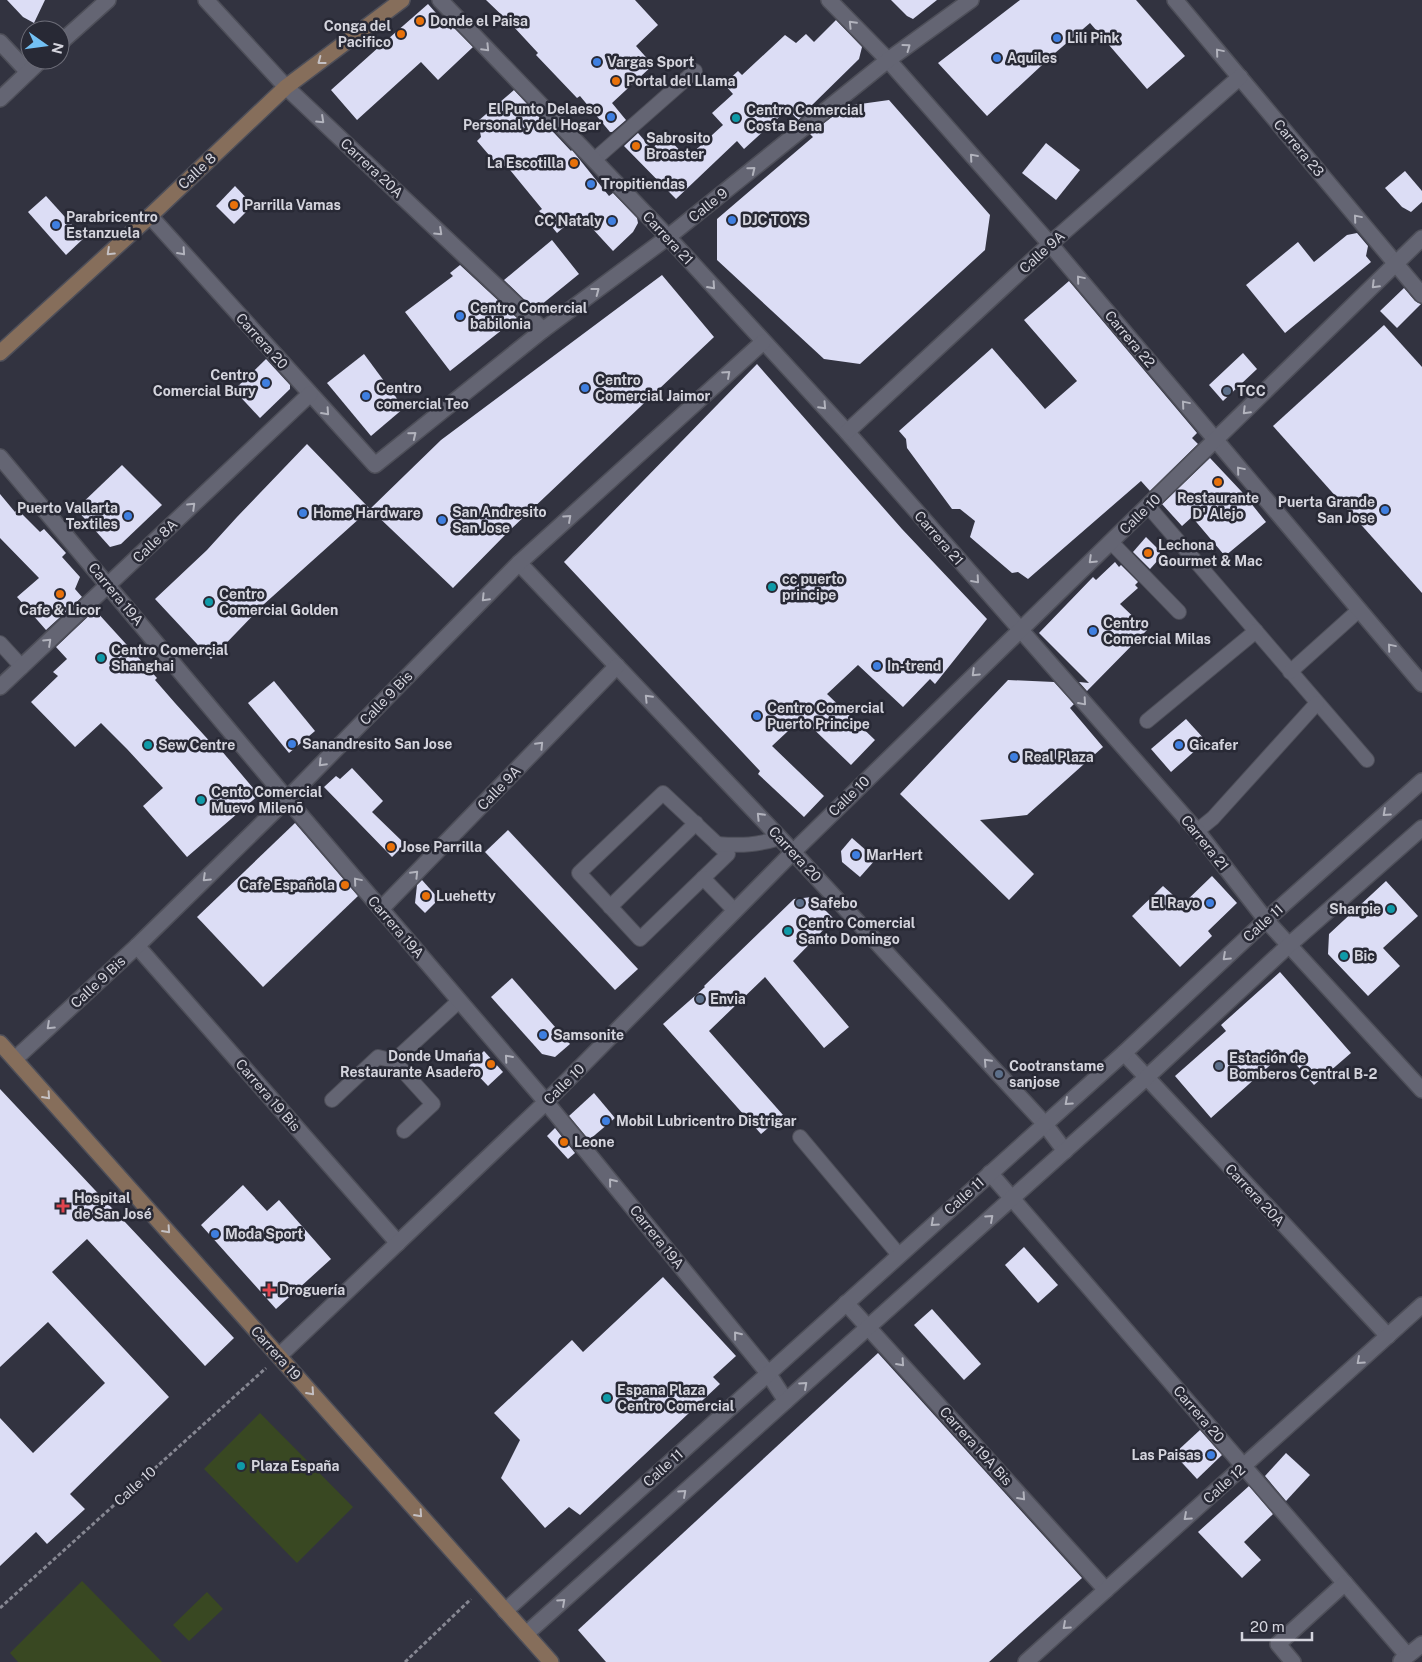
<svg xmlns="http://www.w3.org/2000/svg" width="1422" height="1662" viewBox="0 0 1422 1662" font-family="'Public Sans',sans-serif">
<rect width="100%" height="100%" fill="#323340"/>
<g fill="#394822">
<polygon points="260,1413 353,1507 297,1563 204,1469"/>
<polygon points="82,1581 162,1662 18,1662 10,1653"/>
<polygon points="207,1592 223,1609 189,1641 173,1625"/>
</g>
<g fill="#dcddf5">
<polygon points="7,0 45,0 34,23 23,17"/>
<polygon points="486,0 635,0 658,25 636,46 653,65 612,103 626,120 612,132 610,132 580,96 577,98 536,55 538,53 513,26"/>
<polygon points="891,0 937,0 913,19 907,16"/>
<polygon points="1020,0 1136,0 1185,56 1147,89 1090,23 1055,53 987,116 938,63"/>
<polygon points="428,4 451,30 453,27 473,47 438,80 421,62 357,120 331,90 380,46"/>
<polygon points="836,20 862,47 859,59 807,110 811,110 798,120 788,109 744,149 737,141 676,199 624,146 638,133 652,149 665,135 687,158 723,125 712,113 733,94 724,84 738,71 742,75 785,35 796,43 806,34 814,42"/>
<polygon points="514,90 571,151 572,150 609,196 613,193 637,218 638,223 633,232 613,251 579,214 557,233 539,211 542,209 506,165 501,169 477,141 481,137 478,121"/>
<polygon points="889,100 990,215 985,250 860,364 824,359 717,260 717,219 813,137 810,134 846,106"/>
<polygon points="1046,143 1080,170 1056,200 1022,173"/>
<polygon points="1405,171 1422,191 1422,202 1411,212 1402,207 1385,188"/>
<polygon points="235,186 253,205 234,224 216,206"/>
<polygon points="46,196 84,238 66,255 28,212"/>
<polygon points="1357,233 1368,246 1366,256 1371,262 1285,333 1246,285 1298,242 1314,262 1347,235"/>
<polygon points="552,240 579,274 541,305 539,302 532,307 504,280"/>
<polygon points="460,265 517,318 450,371 405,312 453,276 450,273"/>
<polygon points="662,275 714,337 510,530 453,588 370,509 441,440"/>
<polygon points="1069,281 1197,433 1192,438 1198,444 1150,491 1141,481 1028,579 1018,572 1012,573 970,537 975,521 960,509 952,509 907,448 906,439 899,431 992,348 1045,409 1077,381 1024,320"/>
<polygon points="1404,288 1415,301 1421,304 1397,328 1380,311"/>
<polygon points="1384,325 1422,367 1422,593 1273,426"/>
<polygon points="1243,353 1257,369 1223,401 1209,385"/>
<polygon points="364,354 404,408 371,436 327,383"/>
<polygon points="266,359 290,385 290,389 260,418 234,390"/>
<polygon points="757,364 902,529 987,619 935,684 930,679 903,707 858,665 827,694 875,740 851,765 802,718 772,746 824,796 804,817 758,774 760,771 564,562"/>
<polygon points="307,444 370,509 263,605 211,659 155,599 207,550 237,517"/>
<polygon points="1210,458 1242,492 1266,522 1225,556 1192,517 1182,526 1162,504"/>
<polygon points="122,465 162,505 121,544 110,547 76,509"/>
<polygon points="0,494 15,512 17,509 40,532 44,529 66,553 62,557 80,577 75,589 82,597 46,630 17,597 39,578 0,538"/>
<polygon points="1146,537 1160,551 1160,558 1150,569 1133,552"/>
<polygon points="1115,562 1119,567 1121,565 1138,582 1135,585 1138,588 1120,604 1147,630 1087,691 1079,682 1089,683 1039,633 1093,577 1096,580"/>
<polygon points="95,610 157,678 155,680 175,703 213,745 215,743 259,795 187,857 143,806 163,788 127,749 101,723 75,747 31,702 58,676 53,672 67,659 56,647"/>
<polygon points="1008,680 1054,682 1074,704 1070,708 1103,747 1027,815 980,820 1034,874 1009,900 900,794"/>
<polygon points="274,681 315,731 289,753 248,703"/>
<polygon points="1186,719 1206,741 1171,772 1151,749"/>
<polygon points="352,768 383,801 372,812 405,844 392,857 324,787 336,776 340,779"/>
<polygon points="295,823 358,896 263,987 197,917"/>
<polygon points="508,830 638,969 615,990 485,852"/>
<polygon points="852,838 876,859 860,877 842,862 841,851"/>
<polygon points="1212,876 1237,903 1208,931 1212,936 1180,967 1132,916 1163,886 1183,904"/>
<polygon points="422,880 439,899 425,913 415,903 417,885"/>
<polygon points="1386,881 1418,916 1383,948 1400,966 1368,996 1328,954 1329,934"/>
<polygon points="812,897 834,919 793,961 849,1027 824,1048 765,977 709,1031 783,1115 761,1134 663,1024 705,987 704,986 794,899"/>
<polygon points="1280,972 1351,1053 1314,1085 1285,1052 1211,1118 1175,1076 1226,1031 1221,1025"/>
<polygon points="512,978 570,1044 555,1057 542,1054 491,997"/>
<polygon points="484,1051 503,1072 488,1086 469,1066"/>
<polygon points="0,1089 234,1338 205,1366 87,1239 52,1272 169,1397 70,1494 85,1509 47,1544 36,1532 0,1566 0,1418 33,1453 105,1383 48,1322 0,1367"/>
<polygon points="594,1093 615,1118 589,1140 569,1116"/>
<polygon points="555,1128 575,1153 568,1159 547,1136"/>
<polygon points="243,1185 267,1211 279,1200 331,1259 276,1309 201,1225"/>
<polygon points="1024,1247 1058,1285 1038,1303 1005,1265"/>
<polygon points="663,1277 736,1356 713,1377 720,1384 580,1515 569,1507 545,1528 501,1478 520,1440 494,1413 572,1340 583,1352"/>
<polygon points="932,1309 981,1364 964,1380 914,1325"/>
<polygon points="878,1353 1082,1578 989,1662 606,1662 578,1630"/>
<polygon points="1200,1430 1222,1455 1197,1479 1174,1454"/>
<polygon points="1286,1453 1310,1475 1286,1501 1265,1476"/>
<polygon points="1249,1486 1273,1514 1244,1542 1261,1560 1242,1578 1198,1532"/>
</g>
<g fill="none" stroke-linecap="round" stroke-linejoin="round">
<g stroke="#4e4f59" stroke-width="16">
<g id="lane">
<polyline points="594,160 695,71"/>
<polyline points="1148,506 1367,760"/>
<polyline points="1111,542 1179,612"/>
<polyline points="0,643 22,667"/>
<polyline points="1290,672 1359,610"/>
<polyline points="1147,721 1256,631"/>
<polygon points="663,793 728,854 640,939 579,873"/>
<polyline points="1197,831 1213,818 1317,703"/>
<path d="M717,844C743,846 756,845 780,838"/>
<polyline points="703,878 735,911"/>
<polyline points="610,907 696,823"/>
<polyline points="332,1100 378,1057 394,1061"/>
<polyline points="404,1131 433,1104 394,1061 459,1001"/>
<polyline points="800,1137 899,1255"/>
</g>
</g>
<g stroke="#4e4f59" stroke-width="18">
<g id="street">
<polyline points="206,0 286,87 543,330"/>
<polyline points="440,0 668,237 847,432 1197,831 1266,920 1422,1090"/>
<polyline points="829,0 888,60 1050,244 1422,684"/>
<polyline points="1175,0 1422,295"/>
<polyline points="0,42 28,72"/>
<polyline points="60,43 108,0"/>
<polyline points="0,99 41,60"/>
<polyline points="150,216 375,465 543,330 668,237 888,60 971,0"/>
<polyline points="847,432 1050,244 1240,77"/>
<polyline points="0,457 287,799 546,1102 768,1373 786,1401"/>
<polyline points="519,563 780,838 1044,1123 1065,1151"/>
<polyline points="0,687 310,394"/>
<polyline points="381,909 617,666"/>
<polyline points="137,946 398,1243"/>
<polyline points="1124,1053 1388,1336"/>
<polyline points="15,1059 137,946 287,799 519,563 763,342"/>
<polyline points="990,1173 1407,1655"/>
<polyline points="846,1303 1106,1590"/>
<polyline points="279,1356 546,1102 793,852 1422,238"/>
<polyline points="505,1611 1124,1053 1266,920 1422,781"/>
<polyline points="526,1634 1146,1078 1289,945 1422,828"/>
<polyline points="1401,1661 1422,1644"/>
<polyline points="1026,1662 1422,1305"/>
<polyline points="1293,1662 1278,1644 1345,1583"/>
</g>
</g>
<g stroke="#4e4f59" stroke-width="18">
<g id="secondary">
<polyline points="0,353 150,216 286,87 402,0"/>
<polyline points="0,1043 551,1662"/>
</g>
</g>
<g stroke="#868792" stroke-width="3" stroke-dasharray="4 2.5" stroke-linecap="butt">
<polyline points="0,1608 266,1368"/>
<polyline points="405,1662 471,1599"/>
</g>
<use href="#lane" stroke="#646573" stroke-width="14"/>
<use href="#street" stroke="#646573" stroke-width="15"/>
<use href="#secondary" stroke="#866e5b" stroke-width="15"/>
</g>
<defs><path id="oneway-chevron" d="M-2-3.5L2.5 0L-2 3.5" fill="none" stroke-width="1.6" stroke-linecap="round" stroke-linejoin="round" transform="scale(1.25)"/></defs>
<g stroke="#b2b3bd">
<use href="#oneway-chevron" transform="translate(852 24) rotate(-134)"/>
<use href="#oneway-chevron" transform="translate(907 47) rotate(-36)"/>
<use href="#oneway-chevron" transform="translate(486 48) rotate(46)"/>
<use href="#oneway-chevron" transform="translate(1219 52) rotate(-130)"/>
<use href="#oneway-chevron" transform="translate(321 120) rotate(43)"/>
<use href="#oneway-chevron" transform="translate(973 157) rotate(-131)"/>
<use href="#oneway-chevron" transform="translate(752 170) rotate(-39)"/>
<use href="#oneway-chevron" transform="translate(1357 218) rotate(-130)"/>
<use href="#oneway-chevron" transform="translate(439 232) rotate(43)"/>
<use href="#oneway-chevron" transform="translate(182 252) rotate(48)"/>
<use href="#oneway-chevron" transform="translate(1080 279) rotate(-130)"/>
<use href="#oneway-chevron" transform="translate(1375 285) rotate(135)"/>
<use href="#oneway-chevron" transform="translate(712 286) rotate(48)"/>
<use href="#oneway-chevron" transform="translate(596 291) rotate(-37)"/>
<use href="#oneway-chevron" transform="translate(727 374) rotate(-42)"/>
<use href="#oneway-chevron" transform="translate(1185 404) rotate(-130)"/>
<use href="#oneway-chevron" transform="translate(823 406) rotate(47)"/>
<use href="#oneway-chevron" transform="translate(1246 411) rotate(135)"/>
<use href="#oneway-chevron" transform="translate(326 412) rotate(48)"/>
<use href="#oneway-chevron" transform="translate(413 435) rotate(-39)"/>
<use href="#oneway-chevron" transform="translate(1240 470) rotate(-130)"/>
<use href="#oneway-chevron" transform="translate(192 506) rotate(-44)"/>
<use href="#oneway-chevron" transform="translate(568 518) rotate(-42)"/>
<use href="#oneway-chevron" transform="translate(1092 560) rotate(136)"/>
<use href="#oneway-chevron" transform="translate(976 580) rotate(49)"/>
<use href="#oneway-chevron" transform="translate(485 598) rotate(134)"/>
<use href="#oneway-chevron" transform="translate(48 642) rotate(-43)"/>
<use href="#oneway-chevron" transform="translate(1391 647) rotate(-130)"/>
<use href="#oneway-chevron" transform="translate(975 673) rotate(136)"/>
<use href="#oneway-chevron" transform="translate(648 698) rotate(-134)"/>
<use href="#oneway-chevron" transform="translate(1083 702) rotate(49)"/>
<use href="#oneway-chevron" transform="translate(540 745) rotate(-46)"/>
<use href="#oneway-chevron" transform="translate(322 763) rotate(134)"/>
<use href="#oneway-chevron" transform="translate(1386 813) rotate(138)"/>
<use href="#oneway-chevron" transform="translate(760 816) rotate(-134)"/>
<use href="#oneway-chevron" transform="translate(415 874) rotate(-46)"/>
<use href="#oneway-chevron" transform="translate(206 878) rotate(136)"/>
<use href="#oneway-chevron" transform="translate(357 881) rotate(-130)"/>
<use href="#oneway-chevron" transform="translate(1226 957) rotate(137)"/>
<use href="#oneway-chevron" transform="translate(50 1026) rotate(137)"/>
<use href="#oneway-chevron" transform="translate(508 1058) rotate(-131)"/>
<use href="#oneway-chevron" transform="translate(987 1062) rotate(-133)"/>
<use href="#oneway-chevron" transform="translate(1068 1102) rotate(138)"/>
<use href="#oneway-chevron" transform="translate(612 1182) rotate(-129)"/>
<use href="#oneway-chevron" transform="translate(990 1218) rotate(-42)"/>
<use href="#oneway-chevron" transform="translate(934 1223) rotate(138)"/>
<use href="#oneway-chevron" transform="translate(737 1335) rotate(-129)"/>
<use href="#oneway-chevron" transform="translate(1360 1361) rotate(138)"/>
<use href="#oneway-chevron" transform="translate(901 1363) rotate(48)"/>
<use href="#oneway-chevron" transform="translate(804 1385) rotate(-42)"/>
<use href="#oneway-chevron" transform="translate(683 1493) rotate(-42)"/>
<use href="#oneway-chevron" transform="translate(1022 1497) rotate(48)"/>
<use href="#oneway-chevron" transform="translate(1187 1517) rotate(138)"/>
<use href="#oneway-chevron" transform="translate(562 1602) rotate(-42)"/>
<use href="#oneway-chevron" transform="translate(1066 1626) rotate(138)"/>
</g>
<g stroke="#c4c0c3">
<use href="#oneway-chevron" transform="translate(321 61) rotate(143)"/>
<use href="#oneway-chevron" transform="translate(110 252) rotate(137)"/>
<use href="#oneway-chevron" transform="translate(47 1096) rotate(48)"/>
<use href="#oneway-chevron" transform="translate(167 1230) rotate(48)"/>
<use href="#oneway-chevron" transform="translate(311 1392) rotate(48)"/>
<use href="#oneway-chevron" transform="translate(419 1514) rotate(48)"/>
</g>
<g fill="#e8710a" stroke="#282935" stroke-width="2">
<circle cx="420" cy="21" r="5"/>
<circle cx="401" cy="34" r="5"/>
<circle cx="616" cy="81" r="5"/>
<circle cx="636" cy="146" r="5"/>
<circle cx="574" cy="163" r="5"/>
<circle cx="234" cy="205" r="5"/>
<circle cx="1218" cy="482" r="5"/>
<circle cx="1148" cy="553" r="5"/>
<circle cx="60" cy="594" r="5"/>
<circle cx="391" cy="847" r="5"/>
<circle cx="345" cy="885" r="5"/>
<circle cx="426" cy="896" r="5"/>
<circle cx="491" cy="1064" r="5"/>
<circle cx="564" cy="1142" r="5"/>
</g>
<g fill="#3f7fe0" stroke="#282935" stroke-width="2">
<circle cx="1057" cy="38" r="5"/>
<circle cx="997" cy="58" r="5"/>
<circle cx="597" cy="62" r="5"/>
<circle cx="611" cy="117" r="5"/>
<circle cx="591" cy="184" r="5"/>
<circle cx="732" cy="220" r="5"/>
<circle cx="612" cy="221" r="5"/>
<circle cx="56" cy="225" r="5"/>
<circle cx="460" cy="316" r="5"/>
<circle cx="266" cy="383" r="5"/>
<circle cx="585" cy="388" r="5"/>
<circle cx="366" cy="396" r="5"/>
<circle cx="1385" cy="510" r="5"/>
<circle cx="303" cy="513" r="5"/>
<circle cx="128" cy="516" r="5"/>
<circle cx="442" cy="520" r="5"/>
<circle cx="1093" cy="631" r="5"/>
<circle cx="877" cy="666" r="5"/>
<circle cx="757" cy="716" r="5"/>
<circle cx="292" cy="744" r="5"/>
<circle cx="1179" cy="745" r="5"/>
<circle cx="1014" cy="757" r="5"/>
<circle cx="856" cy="855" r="5"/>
<circle cx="1210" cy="903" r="5"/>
<circle cx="543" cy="1035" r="5"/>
<circle cx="606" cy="1121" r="5"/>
<circle cx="215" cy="1234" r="5"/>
<circle cx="1211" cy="1455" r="5"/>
</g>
<g fill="#0f9aa8" stroke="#282935" stroke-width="2">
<circle cx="736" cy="118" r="5"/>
<circle cx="772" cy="587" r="5"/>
<circle cx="209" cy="602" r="5"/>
<circle cx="101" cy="658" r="5"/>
<circle cx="148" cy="745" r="5"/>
<circle cx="201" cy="800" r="5"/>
<circle cx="1391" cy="909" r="5"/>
<circle cx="788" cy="931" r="5"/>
<circle cx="1344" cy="956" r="5"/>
<circle cx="607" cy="1398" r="5"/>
<circle cx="241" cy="1466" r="5"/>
</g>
<g fill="#5c6f8a" stroke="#282935" stroke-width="2">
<circle cx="1227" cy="391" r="5"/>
<circle cx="800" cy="903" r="5"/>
<circle cx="700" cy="999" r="5"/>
<circle cx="1219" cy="1066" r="5"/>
<circle cx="999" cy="1074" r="5"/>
</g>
<g fill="#e0444e" stroke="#282935" stroke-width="2">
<path d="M60.5 1198.5h5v5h5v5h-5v5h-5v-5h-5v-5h5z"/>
<path d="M266.5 1282.5h5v5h5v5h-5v5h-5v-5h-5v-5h5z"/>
</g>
<g text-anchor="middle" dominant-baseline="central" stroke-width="5" stroke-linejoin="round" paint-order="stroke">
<g font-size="14" font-weight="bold" fill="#d4d4dd" stroke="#282935" text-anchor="start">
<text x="430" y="21">Donde el Paisa</text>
<text x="391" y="26" text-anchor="end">Conga del<tspan x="391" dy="16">Pacifico</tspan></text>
<text x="1067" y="38">Lili Pink</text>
<text x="1007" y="58">Aquiles</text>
<text x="607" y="62">Vargas Sport</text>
<text x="626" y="81">Portal del Llama</text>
<text x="601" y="109" text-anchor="end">El Punto Delaeso<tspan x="601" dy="16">Personal y del Hogar</tspan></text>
<text x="746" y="110">Centro Comercial<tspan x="746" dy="16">Costa Bena</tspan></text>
<text x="646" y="138">Sabrosito<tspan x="646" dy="16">Broaster</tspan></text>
<text x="564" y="163" text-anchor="end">La Escotilla</text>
<text x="601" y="184">Tropitiendas</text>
<text x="244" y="205">Parrilla Vamas</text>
<text x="66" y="217">Parabricentro<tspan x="66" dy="16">Estanzuela</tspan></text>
<text x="742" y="220">DJC TOYS</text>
<text x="602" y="221" text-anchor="end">CC Nataly</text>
<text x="470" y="308">Centro Comercial<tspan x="470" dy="16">babilonia</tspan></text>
<text x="256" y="375" text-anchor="end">Centro<tspan x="256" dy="16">Comercial Bury</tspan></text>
<text x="595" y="380">Centro<tspan x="595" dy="16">Comercial Jaimor</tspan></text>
<text x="376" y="388">Centro<tspan x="376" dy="16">comercial Teo</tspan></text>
<text x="1237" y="391">TCC</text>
<text x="1218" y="498" text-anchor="middle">Restaurante<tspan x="1218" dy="16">D' Alejo</tspan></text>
<text x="1375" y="502" text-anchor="end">Puerta Grande<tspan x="1375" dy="16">San Jose</tspan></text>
<text x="118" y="508" text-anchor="end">Puerto Vallarta<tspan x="118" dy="16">Textiles</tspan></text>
<text x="452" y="512">San Andresito<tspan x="452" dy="16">San Jose</tspan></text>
<text x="313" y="513">Home Hardware</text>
<text x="1158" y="545">Lechona<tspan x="1158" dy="16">Gourmet &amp; Mac</tspan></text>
<text x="782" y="579">cc puerto<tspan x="782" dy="16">principe</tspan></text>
<text x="219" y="594">Centro<tspan x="219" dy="16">Comercial Golden</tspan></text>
<text x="60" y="610" text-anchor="middle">Cafe &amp; Licor</text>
<text x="1103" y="623">Centro<tspan x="1103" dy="16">Comercial Milas</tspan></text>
<text x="111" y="650">Centro Comercial<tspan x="111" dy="16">Shanghai</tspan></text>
<text x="887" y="666">In-trend</text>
<text x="767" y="708">Centro Comercial<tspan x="767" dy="16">Puerto Principe</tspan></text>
<text x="302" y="744">Sanandresito San Jose</text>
<text x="158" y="745">Sew Centre</text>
<text x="1189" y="745">Gicafer</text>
<text x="1024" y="757">Real Plaza</text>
<text x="211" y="792">Cento Comercial<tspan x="211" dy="16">Muevo Milenõ</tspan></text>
<text x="401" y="847">Jose Parrilla</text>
<text x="866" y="855">MarHert</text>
<text x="335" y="885" text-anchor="end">Cafe Española</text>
<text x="436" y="896">Luehetty</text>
<text x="810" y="903">Safebo</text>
<text x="1200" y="903" text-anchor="end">El Rayo</text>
<text x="1381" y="909" text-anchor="end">Sharpie</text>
<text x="798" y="923">Centro Comercial<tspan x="798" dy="16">Santo Domingo</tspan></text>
<text x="1354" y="956">Bic</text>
<text x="710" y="999">Envia</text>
<text x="553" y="1035">Samsonite</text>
<text x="481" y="1056" text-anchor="end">Donde Umańa<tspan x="481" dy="16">Restaurante Asadero</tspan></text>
<text x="1229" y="1058">Estación de<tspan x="1229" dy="16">Bomberos Central B-2</tspan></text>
<text x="1009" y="1066">Cootranstame<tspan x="1009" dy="16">sanjose</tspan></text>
<text x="616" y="1121">Mobil Lubricentro Distrigar</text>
<text x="574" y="1142">Leone</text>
<text x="74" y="1198">Hospital<tspan x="74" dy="16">de San José</tspan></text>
<text x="225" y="1234">Moda Sport</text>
<text x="279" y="1290">Droguería</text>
<text x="617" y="1390">Espana Plaza<tspan x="617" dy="16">Centro Comercial</tspan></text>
<text x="1201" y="1455" text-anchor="end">Las Paisas</text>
<text x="251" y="1466">Plaza España</text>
</g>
<g font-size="14" fill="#d4d4dd" stroke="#282935">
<text transform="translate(1299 148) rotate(50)">Carrera 23</text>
<text transform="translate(372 168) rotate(43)">Carrera 20A</text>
<text transform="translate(197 171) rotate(-43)">Calle 8</text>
<text transform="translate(708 205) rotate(-39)">Calle 9</text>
<text transform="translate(668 238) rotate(47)">Carrera 21</text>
<text transform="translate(1042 252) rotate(-42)">Calle 9A</text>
<text transform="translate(1130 339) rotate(50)">Carrera 22</text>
<text transform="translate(262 341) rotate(48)">Carrera 20</text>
<text transform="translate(1140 514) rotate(-44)">Calle 10</text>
<text transform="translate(939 538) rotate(49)">Carrera 21</text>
<text transform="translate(155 541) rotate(-44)">Calle 8A</text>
<text transform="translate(116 594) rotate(50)">Carrera 19A</text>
<text transform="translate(386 698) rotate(-46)">Calle 9 Bis</text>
<text transform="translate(499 788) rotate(-46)">Calle 9A</text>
<text transform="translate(849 796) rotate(-44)">Calle 10</text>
<text transform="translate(1205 843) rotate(51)">Carrera 21</text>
<text transform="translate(795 854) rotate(47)">Carrera 20</text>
<text transform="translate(1263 923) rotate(-42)">Calle 11</text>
<text transform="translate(396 927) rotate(49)">Carrera 19A</text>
<text transform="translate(98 982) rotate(-43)">Calle 9 Bis</text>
<text transform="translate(564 1084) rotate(-45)">Calle 10</text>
<text transform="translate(268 1095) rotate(49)">Carrera 19 Bis</text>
<text transform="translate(1255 1195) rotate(47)">Carrera 20A</text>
<text transform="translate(964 1196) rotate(-42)">Calle 11</text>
<text transform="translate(657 1237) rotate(51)">Carrera 19A</text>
<text transform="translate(276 1353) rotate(48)">Carrera 19</text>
<text transform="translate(1199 1414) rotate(49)">Carrera 20</text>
<text transform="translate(976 1446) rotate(48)">Carrera 19A Bis</text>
<text transform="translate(663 1468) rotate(-42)">Calle 11</text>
<text transform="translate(1224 1484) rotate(-42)">Calle 12</text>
<text transform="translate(135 1486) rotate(-42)">Calle 10</text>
</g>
</g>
<g transform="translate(45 45) rotate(104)"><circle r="24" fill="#282935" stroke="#6d6d78"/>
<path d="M0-4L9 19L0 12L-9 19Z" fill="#73c1f5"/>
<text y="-8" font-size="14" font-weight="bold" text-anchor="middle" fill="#d4d4dd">N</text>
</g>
<path d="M1242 1632v8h70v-8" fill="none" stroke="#d4d4dd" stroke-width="2.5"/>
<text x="1250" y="1632" font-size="15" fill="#d4d4dd" stroke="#282935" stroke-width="4" paint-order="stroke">20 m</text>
</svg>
